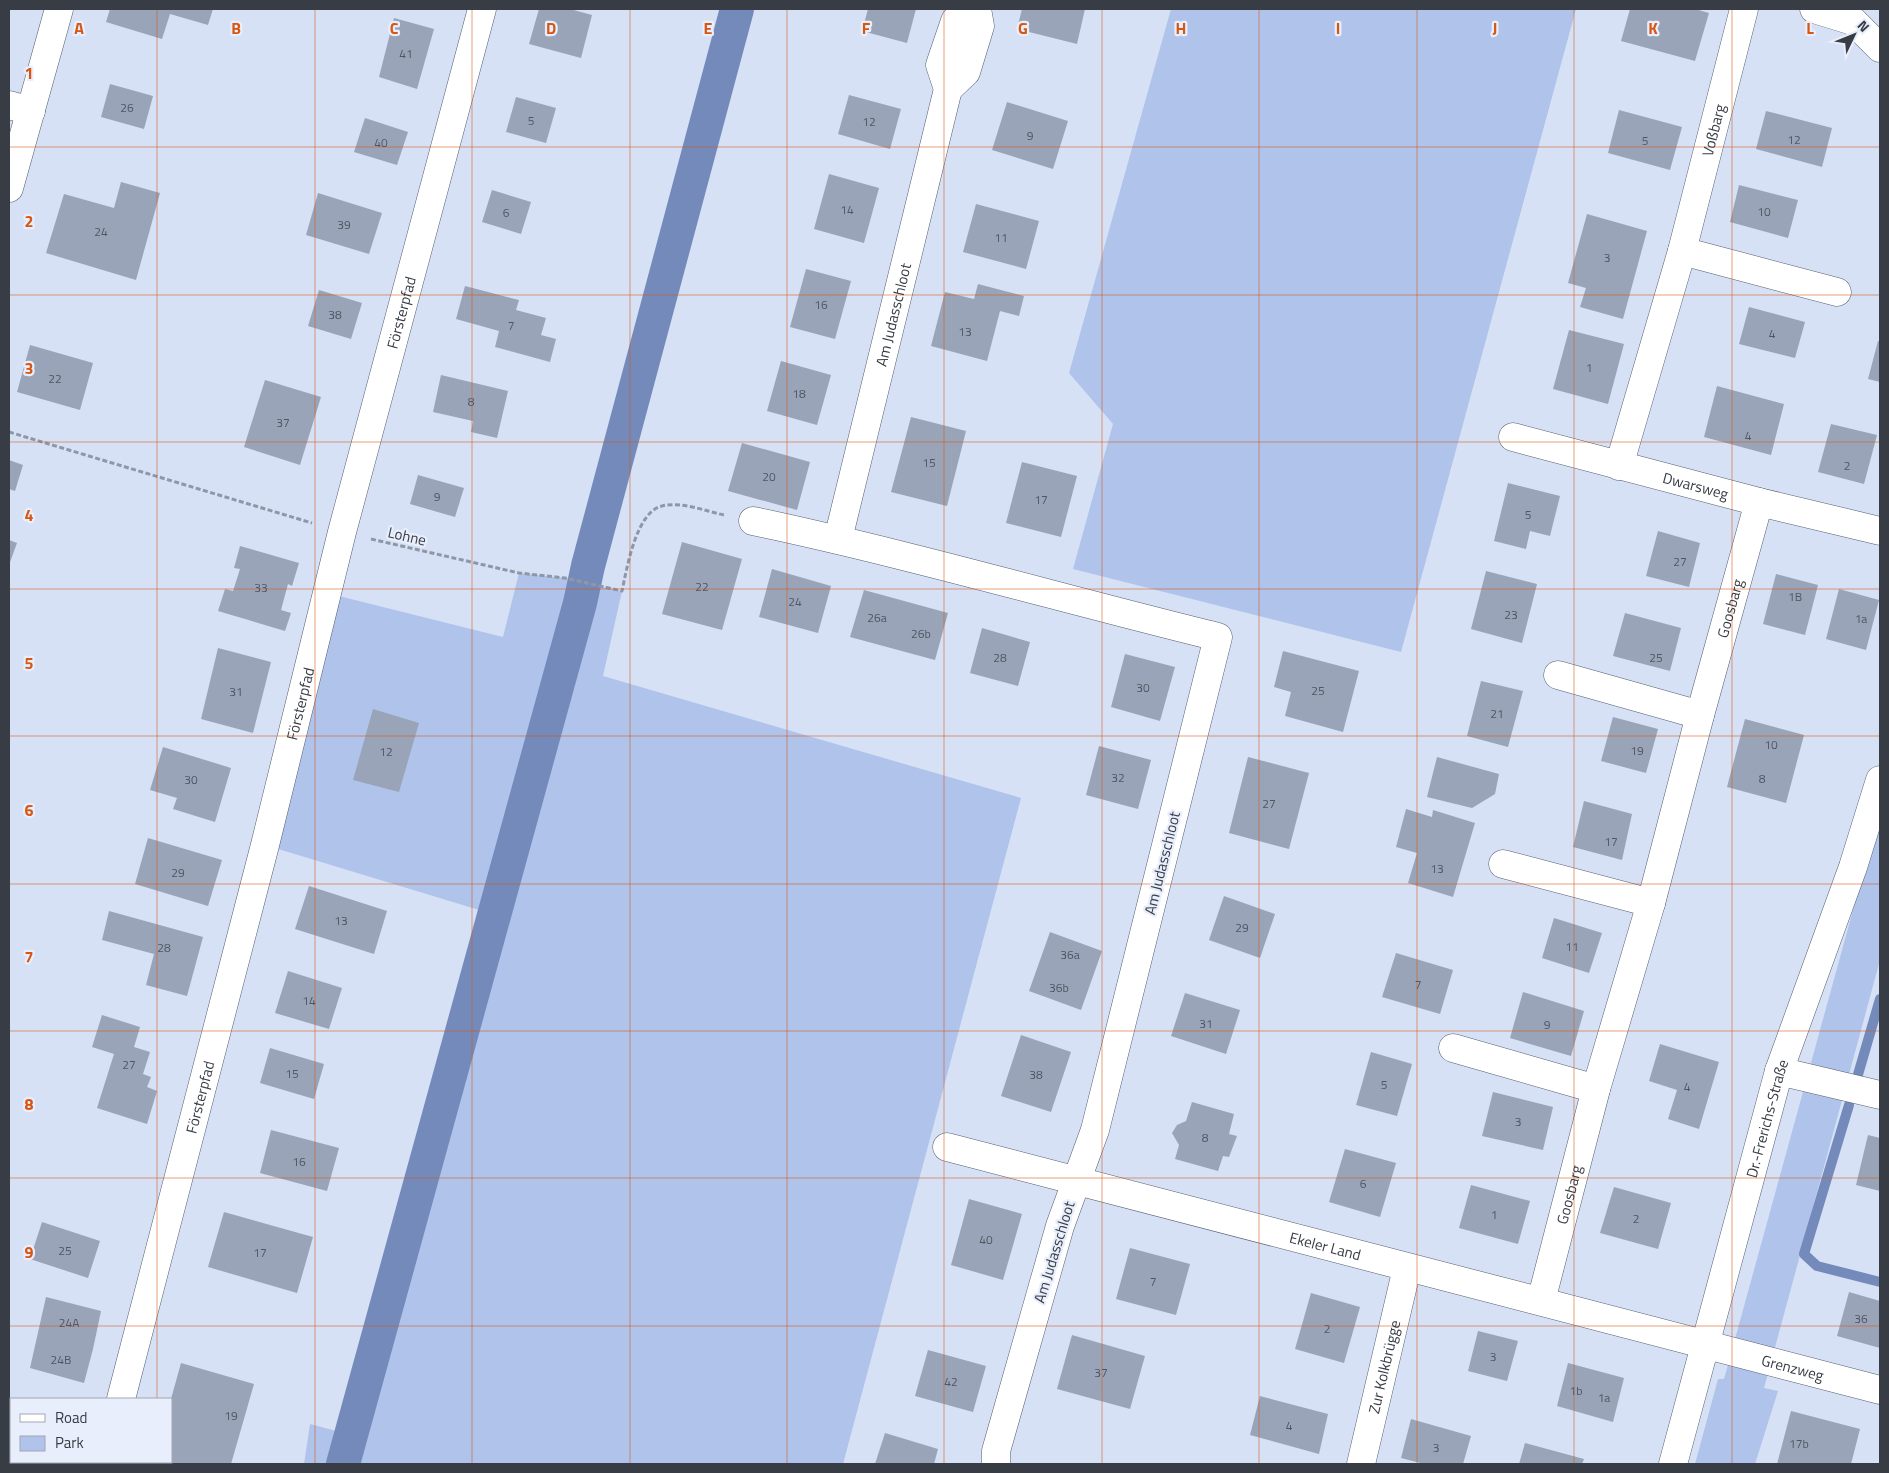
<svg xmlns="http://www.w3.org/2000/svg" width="1889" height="1473" viewBox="0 0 1889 1473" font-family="'Titillium Web',sans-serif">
<rect width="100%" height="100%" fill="#d6e1f6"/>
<g fill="#b0c3eb">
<polygon points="1171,9 1576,9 1401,652 1073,569 1113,424 1069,373"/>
<polygon points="519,573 565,578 622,591 603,676 1021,798 843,1464 304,1464 310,1424 355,1436 489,913 265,845 327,593 503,637"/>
<polygon points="1880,812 1880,960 1764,1388 1778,1391 1755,1464 1695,1464 1718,1379 1724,1379"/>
</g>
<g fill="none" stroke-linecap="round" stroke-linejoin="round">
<g stroke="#748abb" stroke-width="10">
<polyline points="1857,1078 1880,999"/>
<polyline points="1849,1105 1804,1254 1817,1266 1880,1282"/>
</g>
<polyline stroke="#748abb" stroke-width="34" points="343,1464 580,603 588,566 737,9"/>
</g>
<g fill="#9aa4b8">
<polygon points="110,9 213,9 208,25 170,14 162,39 106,22"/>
<polygon points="539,9 570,9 592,15 581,58 529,44"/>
<polygon points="868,9 916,9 907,43 862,31"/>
<polygon points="1022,9 1085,9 1077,44 1017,29"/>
<polygon points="1630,9 1695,9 1709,13 1695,61 1621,41"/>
<polygon points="394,18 434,29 417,89 379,77"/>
<polygon points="110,84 153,96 144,129 101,117"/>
<polygon points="849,95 901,109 890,149 838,134"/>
<polygon points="516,97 556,108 546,143 506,132"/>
<polygon points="1007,102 1068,121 1053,169 992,150"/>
<polygon points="1619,110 1682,127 1670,170 1608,153"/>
<polygon points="1766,111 1832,128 1822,167 1756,149"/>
<polygon points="365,118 408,132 397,165 354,152"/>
<polygon points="829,174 879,188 864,243 814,229"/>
<polygon points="121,182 160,193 136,280 46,253 64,194 114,208"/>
<polygon points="1739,185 1798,200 1788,238 1730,222"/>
<polygon points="492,190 531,202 521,234 482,222"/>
<polygon points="318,193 382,213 369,254 306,235"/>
<polygon points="976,204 1039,221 1026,269 963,252"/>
<polygon points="1587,214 1647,231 1623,319 1580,307 1586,288 1568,283"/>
<polygon points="806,269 851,281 835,339 790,327"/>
<polygon points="978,284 1024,296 1019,316 1000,311 987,361 931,346 945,292 974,299"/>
<polygon points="465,286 519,300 516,310 546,318 541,335 556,339 550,362 495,347 499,331 456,319"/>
<polygon points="319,290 362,303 351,339 308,326"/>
<polygon points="1749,307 1805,322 1795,358 1739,344"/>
<polygon points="1569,330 1624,344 1608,404 1553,389"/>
<polygon points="1878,341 1880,341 1880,382 1868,379"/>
<polygon points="30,345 93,363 80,410 17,392"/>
<polygon points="781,361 831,375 817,425 767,411"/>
<polygon points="441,375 508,391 497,438 471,432 473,421 433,412"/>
<polygon points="265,380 321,397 300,465 244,447"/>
<polygon points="1717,386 1784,404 1771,455 1704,437"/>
<polygon points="911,417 966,431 947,506 891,492"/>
<polygon points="1831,424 1877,435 1864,484 1818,472"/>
<polygon points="742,443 810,462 797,510 728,491"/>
<polygon points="9,460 23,465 15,491 9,489"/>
<polygon points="1022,462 1077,476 1061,537 1006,523"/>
<polygon points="418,475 464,488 455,517 410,504"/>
<polygon points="1508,483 1560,496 1550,536 1530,531 1526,549 1494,541"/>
<polygon points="1658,531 1700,543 1689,587 1646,576"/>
<polygon points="9,540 17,543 9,565"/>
<polygon points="682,542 742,559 722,630 662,614"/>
<polygon points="240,546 299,563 292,586 288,584 281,610 291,613 285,631 218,611 225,589 233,591 240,569 234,568"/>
<polygon points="772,569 831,586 818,633 759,617"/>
<polygon points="1486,571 1537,584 1522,643 1471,629"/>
<polygon points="1776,574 1818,585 1805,635 1763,624"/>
<polygon points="1839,589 1879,600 1866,650 1826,639"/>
<polygon points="864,590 948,613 935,660 850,637"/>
<polygon points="1625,613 1681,628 1670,671 1613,656"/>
<polygon points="982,628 1030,642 1018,686 970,673"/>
<polygon points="218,648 271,662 253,733 201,719"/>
<polygon points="1283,651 1359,671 1343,732 1285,716 1291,692 1274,687"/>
<polygon points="1125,654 1175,667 1160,721 1111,707"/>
<polygon points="1481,681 1523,691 1508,747 1467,736"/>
<polygon points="373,709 419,723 399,792 353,780"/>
<polygon points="1613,717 1658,729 1646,773 1601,761"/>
<polygon points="1745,719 1804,735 1786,803 1727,787"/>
<polygon points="1099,746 1151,760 1138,809 1086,795"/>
<polygon points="163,747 231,768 215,822 173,809 177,798 150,790"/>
<polygon points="1248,757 1309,773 1289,849 1229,833"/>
<polygon points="1437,757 1499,774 1495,794 1472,808 1427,797"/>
<polygon points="1584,801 1632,814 1622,860 1573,847"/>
<polygon points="1406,809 1432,817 1433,810 1475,823 1453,897 1408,883 1417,853 1396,847"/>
<polygon points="148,838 222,860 208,906 135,884"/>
<polygon points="309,886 387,911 374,954 295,929"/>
<polygon points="1224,896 1275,914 1260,958 1209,940"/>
<polygon points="109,911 203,937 187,996 146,985 154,954 102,940"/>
<polygon points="1554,918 1602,933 1589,973 1542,958"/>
<polygon points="1050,932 1102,951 1081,1010 1029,991"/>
<polygon points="1396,953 1453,970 1440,1014 1382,997"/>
<polygon points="288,971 342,988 329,1029 275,1013"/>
<polygon points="1523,992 1584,1011 1571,1056 1510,1038"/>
<polygon points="1185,993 1240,1010 1226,1054 1171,1036"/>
<polygon points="102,1015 140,1027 134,1047 150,1052 143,1074 151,1077 147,1087 157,1091 147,1124 97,1108 114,1054 92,1047"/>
<polygon points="1021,1035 1071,1052 1051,1112 1001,1096"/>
<polygon points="1660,1044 1719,1062 1699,1129 1668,1119 1677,1090 1649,1081"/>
<polygon points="270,1048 324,1064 314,1099 260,1083"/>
<polygon points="1371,1052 1412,1064 1397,1116 1356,1105"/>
<polygon points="1493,1092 1553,1107 1543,1150 1482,1136"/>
<polygon points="1192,1102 1234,1114 1229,1134 1237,1136 1229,1157 1223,1156 1218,1171 1175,1159 1179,1145 1172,1133 1177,1125 1186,1121"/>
<polygon points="271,1130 339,1148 327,1191 260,1173"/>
<polygon points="1868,1135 1880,1138 1880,1191 1856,1185"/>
<polygon points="1345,1149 1396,1163 1380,1217 1329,1202"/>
<polygon points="1471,1185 1530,1201 1518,1244 1459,1228"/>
<polygon points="1614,1187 1671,1203 1658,1249 1600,1233"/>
<polygon points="969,1199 1022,1214 1003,1280 951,1265"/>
<polygon points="224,1212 313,1237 297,1293 208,1267"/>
<polygon points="42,1222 100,1241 88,1278 30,1259"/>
<polygon points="1130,1248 1190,1264 1176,1315 1116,1299"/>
<polygon points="1849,1292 1880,1301 1880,1348 1837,1336"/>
<polygon points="1311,1293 1360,1307 1344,1363 1295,1349"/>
<polygon points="46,1297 101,1311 93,1349 84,1383 30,1368"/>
<polygon points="1478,1331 1518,1341 1507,1381 1468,1371"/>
<polygon points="1072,1335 1145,1356 1130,1409 1057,1389"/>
<polygon points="928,1350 986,1366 973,1412 915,1396"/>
<polygon points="181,1363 254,1384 231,1464 153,1464 154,1462 171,1462 171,1399"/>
<polygon points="1568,1363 1624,1378 1613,1422 1557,1406"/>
<polygon points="1260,1396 1328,1414 1319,1454 1250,1435"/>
<polygon points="1791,1411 1860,1429 1851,1464 1777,1464"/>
<polygon points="1411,1419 1471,1436 1463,1464 1424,1464 1401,1458"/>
<polygon points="885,1433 938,1449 934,1464 875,1464"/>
<polygon points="1525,1443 1584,1459 1582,1464 1519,1464"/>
<polygon points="9,1454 11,1455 11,1462 24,1462 29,1464 9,1464"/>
</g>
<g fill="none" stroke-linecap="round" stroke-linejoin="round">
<g stroke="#555e70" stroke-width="29">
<g id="minor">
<polyline points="1814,9 1853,21 1880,48"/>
<polyline points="948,89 966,72 980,26 977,9"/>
<polyline points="9,105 31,111"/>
<polyline points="9,188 59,9"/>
<polyline points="1682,251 1837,292"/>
<path id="s1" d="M1513,437L1759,502L1880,531"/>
<path id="s2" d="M1619,466L1682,251L1744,9"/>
<path d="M753,521C909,554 1063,599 1218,637L1095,1130L1060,1226L996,1451V1464"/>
<path id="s3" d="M838,539L948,89L940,65L955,21L966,9"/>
<polyline points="1558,675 1700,715"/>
<polyline points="1503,864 1651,903"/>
<polyline points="1453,1048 1596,1089"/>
<polyline points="1779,1071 1880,1095"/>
<path id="s4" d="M947,1147L1880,1390"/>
<path id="s5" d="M1541,1301L1596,1089L1651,903L1700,715L1759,502"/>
<path id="s6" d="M121,1399L265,845L342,532L482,9"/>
<polyline points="104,1464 105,1462"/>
<path id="s7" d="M1361,1464L1407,1268"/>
<path id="s8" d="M1673,1464L1779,1071L1853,867L1880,780"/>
</g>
</g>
<g stroke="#8f97a7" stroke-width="3" stroke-dasharray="5 2.5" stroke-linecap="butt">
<polyline points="9,432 312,523"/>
<path d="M371,539L519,573L565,578L622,591C627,568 636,512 662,506C681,501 705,511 724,515"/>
</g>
<use href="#minor" stroke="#fff" stroke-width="28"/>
</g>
<path fill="none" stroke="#d65612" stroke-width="1" stroke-opacity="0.55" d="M157,9V1399M315,9V1464M472,9V1464M630,9V1464M787,9V1464M944,9V1464M1102,9V1464M1259,9V1464M1417,9V1464M1574,9V1464M1732,9V1464M9,147H1880M9,295H1880M9,442H1880M9,589H1880M9,736H1880M9,884H1880M9,1031H1880M9,1178H1880M9,1326H1880M157,1462V1464"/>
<g text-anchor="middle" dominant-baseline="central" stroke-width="4.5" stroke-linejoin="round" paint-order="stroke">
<g font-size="12" fill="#505662">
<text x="406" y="53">41</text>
<text x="127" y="107">26</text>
<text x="531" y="120">5</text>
<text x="869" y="121">12</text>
<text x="1030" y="135">9</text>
<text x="1794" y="139">12</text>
<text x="1645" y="140">5</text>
<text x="381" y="142">40</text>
<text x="847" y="209">14</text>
<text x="1764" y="211">10</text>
<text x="506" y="212">6</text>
<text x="344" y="224">39</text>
<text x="101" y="231">24</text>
<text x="1001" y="237">11</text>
<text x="1607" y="257">3</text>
<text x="821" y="304">16</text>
<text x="335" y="314">38</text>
<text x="511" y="325">7</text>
<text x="965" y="331">13</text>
<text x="1772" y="333">4</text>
<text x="1589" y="367">1</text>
<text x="55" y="378">22</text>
<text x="799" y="393">18</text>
<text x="471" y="401">8</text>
<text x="283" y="422">37</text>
<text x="1748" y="435">4</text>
<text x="929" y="462">15</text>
<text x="1847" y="465">2</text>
<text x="769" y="476">20</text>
<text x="437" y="496">9</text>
<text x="1041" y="499">17</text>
<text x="1528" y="514">5</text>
<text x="1680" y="561">27</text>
<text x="702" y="586">22</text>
<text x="261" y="587">33</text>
<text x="1795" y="596">1B</text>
<text x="795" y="601">24</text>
<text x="1511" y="614">23</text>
<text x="877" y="617">26a</text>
<text x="1861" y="618">1a</text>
<text x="921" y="633">26b</text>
<text x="1000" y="657">28</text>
<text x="1656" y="657">25</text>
<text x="1143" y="687">30</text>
<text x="1318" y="690">25</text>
<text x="236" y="691">31</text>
<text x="1497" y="713">21</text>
<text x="1771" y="744">10</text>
<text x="1637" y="750">19</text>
<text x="386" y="751">12</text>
<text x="1118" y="777">32</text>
<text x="1762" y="778">8</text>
<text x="191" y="779">30</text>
<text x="1269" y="803">27</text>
<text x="1611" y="841">17</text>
<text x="1437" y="868">13</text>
<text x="178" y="872">29</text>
<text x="341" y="920">13</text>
<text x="1242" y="927">29</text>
<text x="1572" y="946">11</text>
<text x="164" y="947">28</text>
<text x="1070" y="954">36a</text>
<text x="1418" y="984">7</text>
<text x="1059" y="987">36b</text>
<text x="309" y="1000">14</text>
<text x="1206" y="1023">31</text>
<text x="1547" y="1024">9</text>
<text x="129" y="1064">27</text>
<text x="292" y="1073">15</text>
<text x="1036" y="1074">38</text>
<text x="1384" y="1084">5</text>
<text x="1687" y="1086">4</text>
<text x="1518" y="1121">3</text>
<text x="1205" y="1137">8</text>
<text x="299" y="1161">16</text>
<text x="1363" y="1183">6</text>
<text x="1494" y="1214">1</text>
<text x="1636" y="1218">2</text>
<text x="986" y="1239">40</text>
<text x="65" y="1250">25</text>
<text x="260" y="1252">17</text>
<text x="1153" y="1281">7</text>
<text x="1861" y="1318">36</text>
<text x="69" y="1322">24A</text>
<text x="1327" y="1328">2</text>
<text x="1493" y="1356">3</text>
<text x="61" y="1359">24B</text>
<text x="1101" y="1372">37</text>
<text x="951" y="1381">42</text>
<text x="1576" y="1390">1b</text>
<text x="1604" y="1397">1a</text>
<text x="231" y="1415">19</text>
<text x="1289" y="1425">4</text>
<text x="1799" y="1443">17b</text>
<text x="1436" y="1447">3</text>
</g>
<g font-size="15" fill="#383c45" stroke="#e8eefb">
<text stroke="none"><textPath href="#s2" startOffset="349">Voßbarg</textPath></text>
<text stroke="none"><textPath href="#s6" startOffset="1122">Försterpfad</textPath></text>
<text stroke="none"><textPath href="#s3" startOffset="231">Am Judasschloot</textPath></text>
<text stroke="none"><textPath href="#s1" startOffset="189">Dwarsweg</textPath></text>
<text transform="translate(407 536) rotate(13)">Lohne</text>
<text stroke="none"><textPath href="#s5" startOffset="718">Goosbarg</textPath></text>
<text stroke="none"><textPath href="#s6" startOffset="718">Försterpfad</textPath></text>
<text transform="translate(1162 863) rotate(-76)">Am Judasschloot</text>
<text stroke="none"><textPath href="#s6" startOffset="312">Försterpfad</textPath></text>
<text stroke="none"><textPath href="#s8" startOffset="358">Dr.-Frerichs-Straße</textPath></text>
<text stroke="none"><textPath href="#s5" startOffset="110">Goosbarg</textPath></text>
<text stroke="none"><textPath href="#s4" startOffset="391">Ekeler Land</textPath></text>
<text transform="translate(1054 1252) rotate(-73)">Am Judasschloot</text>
<text stroke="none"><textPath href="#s7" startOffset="100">Zur Kolkbrügge</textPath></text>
<text stroke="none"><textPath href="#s4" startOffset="874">Grenzweg</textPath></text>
</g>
</g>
<g font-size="16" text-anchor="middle" font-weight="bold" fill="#d65612" stroke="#e8eefb" stroke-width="4.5" stroke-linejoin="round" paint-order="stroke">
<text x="79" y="34">A</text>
<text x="236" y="34">B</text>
<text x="394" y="34">C</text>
<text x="551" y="34">D</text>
<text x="708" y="34">E</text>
<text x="866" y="34">F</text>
<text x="1023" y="34">G</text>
<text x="1181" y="34">H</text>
<text x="1338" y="34">I</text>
<text x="1495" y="34">J</text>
<text x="1653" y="34">K</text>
<text x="1810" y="34">L</text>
<text x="29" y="79">1</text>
<text x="29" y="227">2</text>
<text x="29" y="374">3</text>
<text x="29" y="521">4</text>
<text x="29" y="669">5</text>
<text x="29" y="816">6</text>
<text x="29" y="963">7</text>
<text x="29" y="1110">8</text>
<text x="29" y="1258">9</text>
</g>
<rect width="1889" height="1473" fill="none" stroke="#383c45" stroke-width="20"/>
<rect x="10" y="1398" width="162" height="65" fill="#e8eefb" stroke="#a2a7b2"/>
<rect x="20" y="1414" width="25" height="8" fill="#ffffff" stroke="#a2a7b2"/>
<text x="55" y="1423" font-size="15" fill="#383c45">Road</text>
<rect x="20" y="1436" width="25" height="15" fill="#b0c3eb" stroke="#a2a7b2"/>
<text x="55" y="1448" font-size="15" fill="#383c45">Park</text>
<g transform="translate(1854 35) rotate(47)" stroke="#e8eefb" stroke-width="4" paint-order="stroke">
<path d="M0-4L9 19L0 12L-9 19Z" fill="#383c45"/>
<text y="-8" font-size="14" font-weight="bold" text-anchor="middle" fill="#383c45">N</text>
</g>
</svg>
